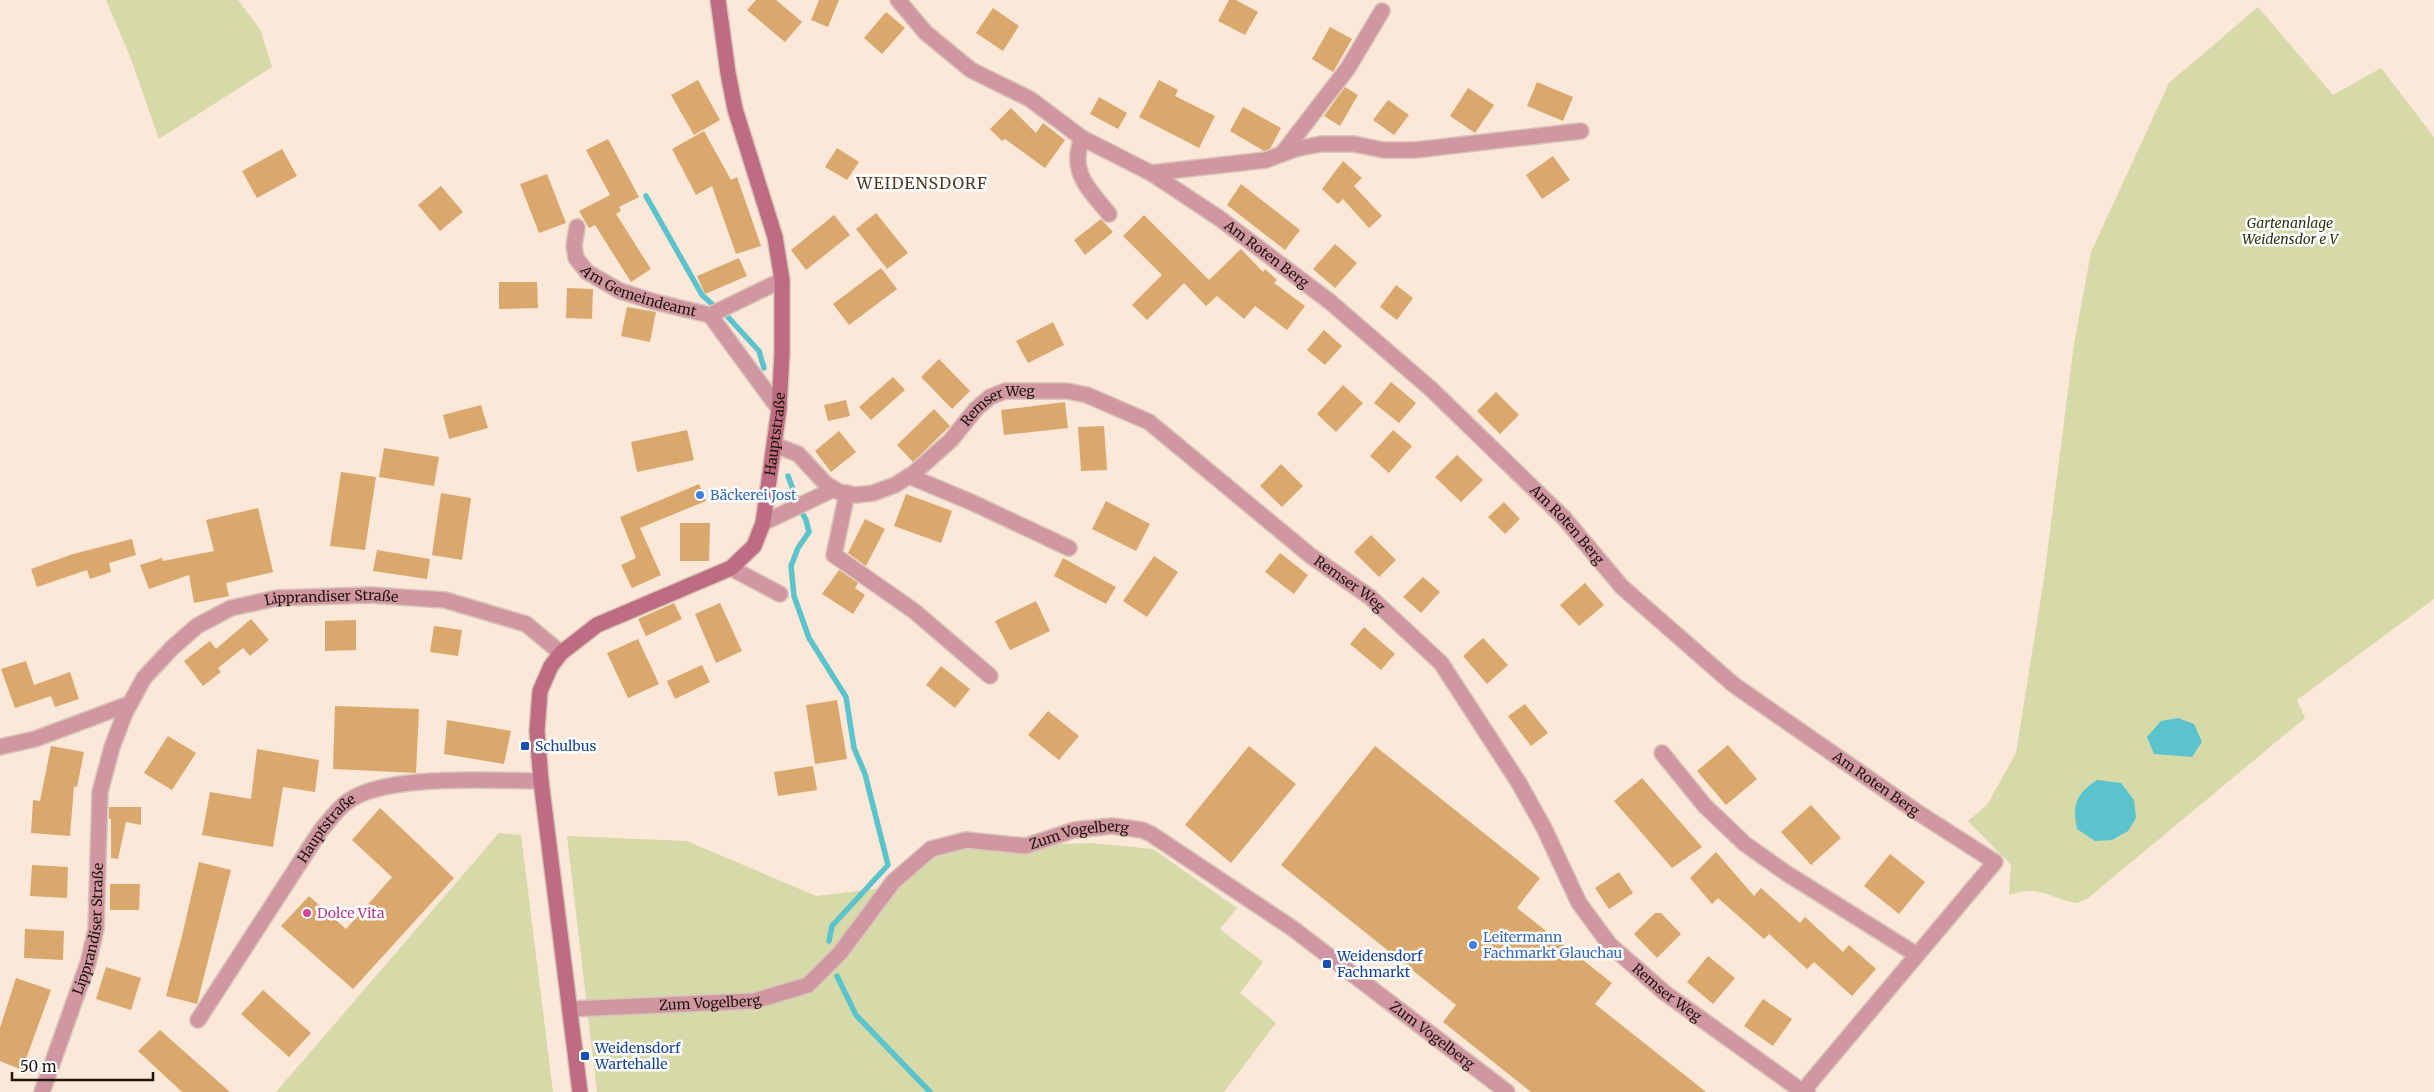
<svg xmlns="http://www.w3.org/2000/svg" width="2434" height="1092" viewBox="0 0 2434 1092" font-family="Merriweather,serif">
<rect width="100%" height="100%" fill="#fbe8d8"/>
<g fill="#d5daa8">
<polygon points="106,0 238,0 260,29 272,67 159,139 131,59"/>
<path d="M2258,7L2333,95L2381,68L2434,137V599L2297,700L2305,718L2087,899L2077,903C2048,898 2041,884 2009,895L2011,865L1968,821L1987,805L2016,753L2044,578L2074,344L2091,252L2169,83Z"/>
<polygon points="499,833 521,835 553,1092 276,1092"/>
<polygon points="567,836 687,841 816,896 901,886 929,859 958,848 1091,843 1153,849 1237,908 1220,929 1263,962 1240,993 1276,1023 1224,1092 597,1092"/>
</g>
<g fill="#5ac3cc">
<polygon points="2178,718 2194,724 2202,742 2192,757 2154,754 2147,737 2161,721"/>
<path d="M2097,780L2121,783L2134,800L2136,818L2128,831L2112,840L2095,841L2077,829C2072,804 2076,794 2097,780Z"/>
</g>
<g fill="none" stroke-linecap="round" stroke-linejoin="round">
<g stroke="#5ac3cc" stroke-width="5.5">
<polyline points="646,196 702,295 712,304"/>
<polyline points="727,316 759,351 764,368"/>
<polyline points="788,476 797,500"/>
<polyline points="800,509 806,520 809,532 798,548 791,566 794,596 809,638 846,697 854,748 865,774 888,865 832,926 829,941"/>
<polyline points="837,976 856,1015 930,1092"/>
</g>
</g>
<g fill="#daa86c">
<polygon points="756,0 776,0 802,22 785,42 747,10"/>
<polygon points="819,0 839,0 828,27 811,20"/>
<polygon points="1229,0 1236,0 1258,12 1245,35 1218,21"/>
<polygon points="993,8 1019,26 1003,51 976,33"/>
<polygon points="886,12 905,28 882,54 864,38"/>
<polygon points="1330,27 1352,39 1333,72 1312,59"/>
<polygon points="698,80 720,120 694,135 671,95"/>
<polygon points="1159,80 1178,90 1175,96 1215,116 1199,148 1139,117"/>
<polygon points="1537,82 1573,97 1563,121 1527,106"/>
<polygon points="1345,87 1358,95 1340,126 1324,116"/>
<polygon points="1468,88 1494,105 1475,133 1450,116"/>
<polygon points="1099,97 1127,113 1118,129 1090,114"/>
<polygon points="1388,100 1409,115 1394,135 1373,120"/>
<polygon points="1243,107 1281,128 1270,149 1264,151 1230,131"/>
<polygon points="1011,108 1036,133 1043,123 1065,140 1045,168 1005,139 1002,141 990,129"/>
<polygon points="704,131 731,180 737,177 761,246 736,254 712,186 696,195 672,149"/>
<polygon points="608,139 639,197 619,207 621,211 616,214 651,269 631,282 595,225 589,228 579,211 610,195 586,150"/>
<polygon points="837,148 859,162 847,180 825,167"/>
<polygon points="282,149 297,176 257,198 242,171"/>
<polygon points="1553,156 1570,180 1542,199 1526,175"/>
<polygon points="1343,161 1362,178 1354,186 1382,216 1369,228 1343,199 1338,204 1322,189"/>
<polygon points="547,174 566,223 539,233 520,184"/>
<polygon points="1241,184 1300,230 1285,250 1227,205"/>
<polygon points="441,186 463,212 440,231 418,205"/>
<polygon points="876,213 908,253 887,269 856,229"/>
<polygon points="834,215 850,235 806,270 791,250"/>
<polygon points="1144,215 1209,280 1241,249 1263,272 1265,269 1277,280 1274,283 1305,306 1287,330 1255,306 1244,319 1217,296 1206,306 1184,283 1147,320 1132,305 1162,275 1123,236"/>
<polygon points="1101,219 1113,232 1085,255 1074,240"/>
<polygon points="1335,244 1357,263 1335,288 1313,269"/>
<polygon points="739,258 747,276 705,294 697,276"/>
<polygon points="881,268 897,289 849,325 833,304"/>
<polygon points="499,282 537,282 538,308 499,309"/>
<polygon points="1396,285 1413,298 1397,320 1380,307"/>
<polygon points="567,288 593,289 592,319 566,318"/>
<polygon points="627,307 656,312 650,342 621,336"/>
<polygon points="1053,322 1064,345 1028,363 1016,341"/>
<polygon points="1324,330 1342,346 1325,365 1307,350"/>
<polygon points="939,359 970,391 952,409 921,377"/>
<polygon points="893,377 905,390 871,420 859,407"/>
<polygon points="1391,382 1416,403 1399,423 1374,403"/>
<polygon points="1343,385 1363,403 1336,432 1317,414"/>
<polygon points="1496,392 1519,415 1500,434 1477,411"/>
<polygon points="846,400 850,416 828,421 824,405"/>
<polygon points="1065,402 1068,428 1004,435 1001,410"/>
<polygon points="481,405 488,428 449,439 443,415"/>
<polygon points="934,409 950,426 913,462 897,445"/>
<polygon points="1104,426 1107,470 1081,471 1078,427"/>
<polygon points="687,430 694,460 637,472 631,442"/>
<polygon points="1393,430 1412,446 1389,473 1370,456"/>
<polygon points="839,431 856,452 831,472 815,451"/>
<polygon points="384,448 439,457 434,486 379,477"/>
<polygon points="1457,455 1483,480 1461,502 1435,477"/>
<polygon points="1281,464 1303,486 1282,507 1260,486"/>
<polygon points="341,472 376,477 365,550 330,546"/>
<polygon points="699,484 706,501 640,528 661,575 632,588 621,565 636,558 620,517"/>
<polygon points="441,493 471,498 462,560 432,555"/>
<polygon points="906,494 952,511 941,543 894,526"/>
<polygon points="1106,501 1150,524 1136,551 1092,529"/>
<polygon points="1504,502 1520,519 1505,534 1488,517"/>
<polygon points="258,508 273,572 226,583 229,596 194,603 189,575 149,589 140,565 162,558 163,561 214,551 206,520"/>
<polygon points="865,519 885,529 866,566 848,553"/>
<polygon points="680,523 710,523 709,561 680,561"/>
<polygon points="1371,535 1396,560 1379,577 1354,552"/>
<polygon points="132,539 136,555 109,563 111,572 90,579 87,570 37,587 31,569 73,554"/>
<polygon points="377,550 430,559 427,579 373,571"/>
<polygon points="1280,553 1308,575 1294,594 1265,572"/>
<polygon points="1154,556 1178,572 1147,617 1123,601"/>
<polygon points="1063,558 1116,587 1106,604 1054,576"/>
<polygon points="839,570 858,583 855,588 865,595 853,614 822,594"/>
<polygon points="1423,577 1440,592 1421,613 1403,597"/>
<polygon points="1585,583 1604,605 1579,626 1560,605"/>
<polygon points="1036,601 1050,631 1010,650 995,621"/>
<polygon points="674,603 682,619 646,636 638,619"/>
<polygon points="720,603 742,651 716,663 695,614"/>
<polygon points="251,619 269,640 250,656 243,648 218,668 221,672 203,686 184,661 210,641 216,649"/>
<polygon points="356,620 356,650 325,651 325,621"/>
<polygon points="434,626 462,630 458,656 430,652"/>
<polygon points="1364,627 1395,654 1381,670 1350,644"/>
<polygon points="1483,638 1508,665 1487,684 1463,656"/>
<polygon points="638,639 659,684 628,698 607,653"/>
<polygon points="26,661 34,685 70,672 79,699 55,707 51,696 15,708 1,669"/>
<polygon points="702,665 710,682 675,699 667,681"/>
<polygon points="941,666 970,689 955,708 926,685"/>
<polygon points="837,700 847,759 815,764 806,705"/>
<polygon points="1525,704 1548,733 1531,746 1508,716"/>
<polygon points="335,706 419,709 416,773 333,769"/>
<polygon points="1048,711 1079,736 1059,760 1028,735"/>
<polygon points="447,720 511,731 504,764 444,754"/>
<polygon points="168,736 196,753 172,790 144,773"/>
<polygon points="1728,745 1757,779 1726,805 1697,771"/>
<polygon points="51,746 84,752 77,787 74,786 70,836 31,833 33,800 40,801"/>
<polygon points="1249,746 1296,784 1231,863 1185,825"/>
<polygon points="1375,746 1540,878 1517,908 1612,983 1595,1004 1706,1092 1531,1092 1443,1022 1456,1005 1281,865"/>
<polygon points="257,749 319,760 315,792 283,787 273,847 202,835 210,792 251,799"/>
<polygon points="813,766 817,790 778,796 774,772"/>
<polygon points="1642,778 1702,847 1672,868 1614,801"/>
<polygon points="1811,805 1841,838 1811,865 1781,832"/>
<polygon points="109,807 141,807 141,825 126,822 118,859 111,858 111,819 109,819"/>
<polygon points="380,808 454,878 353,989 281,926 309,896 346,929 392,877 352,840"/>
<polygon points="1716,852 1754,896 1761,888 1800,923 1805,917 1843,952 1849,945 1876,969 1852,996 1814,962 1807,969 1769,934 1764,939 1718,898 1712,904 1690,878"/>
<polygon points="1890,854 1925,882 1899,914 1864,886"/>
<polygon points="199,862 231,870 197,1004 166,996 182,936"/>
<polygon points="32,865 68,867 67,898 30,896"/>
<polygon points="1619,872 1633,893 1609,909 1595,888"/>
<polygon points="110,884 140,884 139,910 110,910"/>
<polygon points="1655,913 1661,913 1681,934 1657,958 1634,934"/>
<polygon points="25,929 64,931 63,960 24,958"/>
<polygon points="1708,956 1735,978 1713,1004 1687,982"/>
<polygon points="106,967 141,978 131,1010 96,999"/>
<polygon points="16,978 51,990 22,1070 0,1061 0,1028"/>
<polygon points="263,990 311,1033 289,1057 241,1014"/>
<polygon points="1763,999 1792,1019 1773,1046 1744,1026"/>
<polygon points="160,1030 230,1092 182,1092 138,1051"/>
</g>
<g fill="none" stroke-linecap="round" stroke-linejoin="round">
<g stroke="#d8c6b8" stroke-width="18">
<g id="street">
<path id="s1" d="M898,0L926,33L971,70L1030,99L1082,138L1151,173L1219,218L1329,301L1431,389L1564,518L1622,587L1734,685L1914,810L1995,862L1808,1085L1807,1092"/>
<path d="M1082,138C1069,172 1088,188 1109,214"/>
<polyline points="1282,154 1348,68 1382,11"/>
<polyline points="1151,173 1266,160 1295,149 1321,144 1354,144 1383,150 1415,150 1581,131"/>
<path id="s2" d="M577,227L574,246L576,258L587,272L620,291L655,302L710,315L782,280"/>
<polyline points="710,315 779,409"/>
<path id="s3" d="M774,445L798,454L826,484L839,492L856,495L873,493L895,485L914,473L951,440L976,409L990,397L1005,391H1067L1087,395L1149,422L1311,556L1370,597L1441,663L1519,783L1544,828L1579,903L1610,945L1665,993L1803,1092"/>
<polyline points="909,476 971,502 1069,548"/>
<polyline points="847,493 834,555 914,611 990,676"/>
<polyline points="763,523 834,489"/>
<polyline points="731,568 780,594"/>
<polyline points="0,747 35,739 129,704"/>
<polyline points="1662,753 1705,806 1745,844 1786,873 1917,955"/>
<path id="s4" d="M571,1009L754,1001L808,985L840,953L893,882L931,849L966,840L1026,846L1074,830L1112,826L1142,830L1151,834L1292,928L1507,1092"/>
<path id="s5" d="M198,1020L321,830C329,821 337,809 347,802C385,773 492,781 541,781"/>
<path id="s6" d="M42,1092L88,963L96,929L100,792L112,747L125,713L144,678L172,648L197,626L231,608L277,598L370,595L445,600L526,624L561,653"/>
</g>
</g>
<g stroke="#d8c6b8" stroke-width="18">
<g id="secondary">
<path id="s7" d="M580,1092L541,781L537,731L540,691L551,666L561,653L597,625L731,568L754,546L763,523L779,409L782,353V280L775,237L735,109L728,73L718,0"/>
</g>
</g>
<use href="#street" stroke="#d097a3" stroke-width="15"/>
<use href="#secondary" stroke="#be6c81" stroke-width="15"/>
</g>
<g fill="#3f7fe0" stroke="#fff" stroke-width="2">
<circle cx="700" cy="495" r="5"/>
<circle cx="1473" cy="945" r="5"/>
</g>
<g fill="#1a4fb4" stroke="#fff" stroke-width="2">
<rect x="520" y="741" width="10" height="10" rx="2.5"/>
<rect x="1322" y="959" width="10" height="10" rx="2.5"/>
<rect x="580" y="1051" width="10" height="10" rx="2.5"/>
</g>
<circle fill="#d1479c" stroke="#fff" stroke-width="2" cx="307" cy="913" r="5"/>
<g text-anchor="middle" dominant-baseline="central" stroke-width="5" stroke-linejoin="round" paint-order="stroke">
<g font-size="14" font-style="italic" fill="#313312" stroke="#fff">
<text x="2290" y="223">Gartenanlage<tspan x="2290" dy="16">Weidensdor e V</tspan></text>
</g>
<g font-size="14" fill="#21160d" stroke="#fff">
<text stroke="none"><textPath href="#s1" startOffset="451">Am Roten Berg</textPath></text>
<text stroke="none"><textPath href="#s2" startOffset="105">Am Gemeindeamt</textPath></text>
<text stroke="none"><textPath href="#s3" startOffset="274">Remser Weg</textPath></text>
<text stroke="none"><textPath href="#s7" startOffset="785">Hauptstraße</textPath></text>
<text stroke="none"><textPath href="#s1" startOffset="856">Am Roten Berg</textPath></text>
<text stroke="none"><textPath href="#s3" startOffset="694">Remser Weg</textPath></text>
<text stroke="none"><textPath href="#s6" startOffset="646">Lipprandiser Straße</textPath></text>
<text stroke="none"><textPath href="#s1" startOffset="1261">Am Roten Berg</textPath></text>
<text stroke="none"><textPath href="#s5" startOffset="231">Hauptstraße</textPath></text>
<text stroke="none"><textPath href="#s4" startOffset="575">Zum Vogelberg</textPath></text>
<text stroke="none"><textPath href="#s6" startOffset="171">Lipprandiser Straße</textPath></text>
<text stroke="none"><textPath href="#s3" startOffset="1219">Remser Weg</textPath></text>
<text stroke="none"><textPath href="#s4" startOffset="139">Zum Vogelberg</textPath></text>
<text stroke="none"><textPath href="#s4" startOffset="995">Zum Vogelberg</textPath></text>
</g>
<g font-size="14" fill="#366cbe" stroke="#fff" text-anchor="start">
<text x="710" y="495">Bäckerei Jost</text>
<text x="1483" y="937">Leitermann<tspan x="1483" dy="16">Fachmarkt Glauchau</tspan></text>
</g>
<g font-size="14" fill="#164399" stroke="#fff" text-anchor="start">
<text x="535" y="746">Schulbus</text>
<text x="1337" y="956">Weidensdorf<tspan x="1337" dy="16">Fachmarkt</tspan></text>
<text x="595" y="1048">Weidensdorf<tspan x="595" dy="16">Wartehalle</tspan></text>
</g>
<g font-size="14" fill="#b23c85" stroke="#fff" text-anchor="start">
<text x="317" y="913">Dolce Vita</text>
</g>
<g font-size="16" letter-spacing="1" fill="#4f3721" stroke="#fff">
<text x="922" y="183">WEIDENSDORF</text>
</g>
</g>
<path d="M12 1072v8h141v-8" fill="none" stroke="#21160d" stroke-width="2.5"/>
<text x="20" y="1072" font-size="15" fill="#21160d" stroke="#ffffff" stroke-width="4" paint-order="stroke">50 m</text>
</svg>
